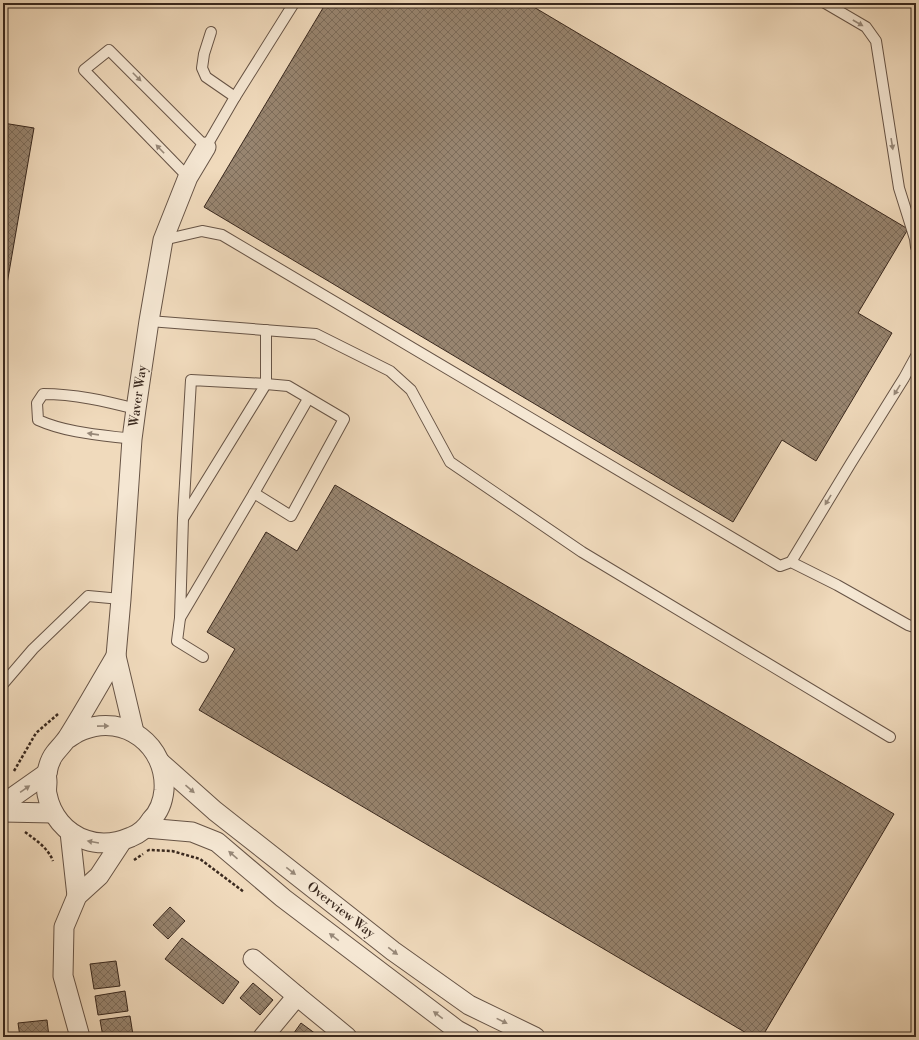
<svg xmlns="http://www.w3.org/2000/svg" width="919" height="1040" viewBox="0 0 919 1040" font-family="'Libre Bodoni',serif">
<defs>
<pattern id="building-cross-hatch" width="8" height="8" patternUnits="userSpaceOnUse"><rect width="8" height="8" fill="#988570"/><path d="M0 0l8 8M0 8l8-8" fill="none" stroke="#7d6d5b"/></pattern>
</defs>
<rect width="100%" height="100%" fill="#f0dabc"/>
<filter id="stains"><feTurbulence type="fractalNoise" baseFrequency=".005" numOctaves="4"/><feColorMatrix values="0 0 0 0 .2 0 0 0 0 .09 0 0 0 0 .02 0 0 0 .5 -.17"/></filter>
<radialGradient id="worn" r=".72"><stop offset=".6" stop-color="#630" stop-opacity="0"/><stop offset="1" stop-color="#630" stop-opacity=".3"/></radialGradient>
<g fill="url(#building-cross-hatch)" stroke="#39281e">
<polygon points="326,3 527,3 908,229 858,313 892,333 816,461 782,440 733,522 204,207"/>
<polygon points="3,123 34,128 3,307"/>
<polygon points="335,485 894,814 762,1037 753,1037 199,710 235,649 207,632 266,532 297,551"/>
<polygon points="170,907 185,921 168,939 153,925"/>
<polygon points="182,938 239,982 223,1004 165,959"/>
<polygon points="116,961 120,986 94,989 90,964"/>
<polygon points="253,983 273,1000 260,1015 240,998"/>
<polygon points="125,991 128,1011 98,1015 95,996"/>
<polygon points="130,1016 133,1035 122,1037 103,1037 100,1020"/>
<polygon points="47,1020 49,1037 20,1037 18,1023"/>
<polygon points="301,1023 320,1037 291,1037"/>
</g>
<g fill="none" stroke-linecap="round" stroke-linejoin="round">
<g stroke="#675446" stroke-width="12">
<g id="lane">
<polyline points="825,3 866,27 876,41 899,188 915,239 916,247"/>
<polyline points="235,97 294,3"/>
<polyline points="188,177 84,70 109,50 206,147 235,97 206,77 202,68 204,54 211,32"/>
<polyline points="163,240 202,231 222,235 780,566 791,562 837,585 908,625 914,627 916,624"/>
<polyline points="149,321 316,334 390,371 411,390 450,462 582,552 890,737"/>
<polygon points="191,380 266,384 288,386 344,419 291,516 254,493 180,618 183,518"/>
<path d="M132,439C101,435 67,433 38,420L37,403L43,394C75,394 105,401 136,409"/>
<polyline points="254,493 308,399"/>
<polyline points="184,517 266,384 266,330"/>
<polyline points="791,562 851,463 904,378 916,356"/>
<polyline points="180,618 177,641 203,657"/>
<polyline points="3,684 33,649 88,596 121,599"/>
</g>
</g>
<g stroke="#675446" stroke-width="21">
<g id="street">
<polyline points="134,732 116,656 121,599 132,439 136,409 149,321 163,240 188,177 206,147"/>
<path d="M67,739C72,736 77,732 83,730C125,713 167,746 164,790C163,801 159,812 151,820C146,828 139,834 131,837C117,843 100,845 86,840C65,833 51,815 47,794C46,790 47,786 47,782C47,779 46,776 47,773C48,767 51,758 55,753C59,748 64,743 68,737C85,710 100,683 116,656"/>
<polyline points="161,763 215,811 393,951 469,1005 535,1037"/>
<polyline points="3,804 47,773"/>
<polyline points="3,812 53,813"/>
<polyline points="146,828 192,832 217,842 283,898 457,1030 470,1037"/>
<polyline points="70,832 77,896"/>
<polyline points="253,959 297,996"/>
<polyline points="80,1037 63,976 64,927 77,896 99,876 122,841"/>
<polyline points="263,1037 297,996 347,1037"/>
</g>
</g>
<g stroke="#39281e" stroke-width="2.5" stroke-dasharray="3 2" stroke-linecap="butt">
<polyline points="14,771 36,733 58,714"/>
<path d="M25,832C36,840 48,848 53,861"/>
<polyline points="147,851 149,850 172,851 200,859 244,892"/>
<polyline points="134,860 143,854"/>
</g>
<use href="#lane" stroke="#f5e7d3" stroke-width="10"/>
<use href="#street" stroke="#f5e7d3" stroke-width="19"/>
</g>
<defs><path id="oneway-solid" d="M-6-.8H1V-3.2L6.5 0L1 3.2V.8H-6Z"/></defs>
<g fill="#978878">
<use href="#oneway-solid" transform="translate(858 23) rotate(30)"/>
<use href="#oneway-solid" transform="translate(137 77) rotate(45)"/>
<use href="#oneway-solid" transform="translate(892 144) rotate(81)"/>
<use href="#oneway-solid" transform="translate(160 149) rotate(-134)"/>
<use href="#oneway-solid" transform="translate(897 390) rotate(122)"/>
<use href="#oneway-solid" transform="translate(93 434) rotate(-172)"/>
<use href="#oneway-solid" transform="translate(828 500) rotate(121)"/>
<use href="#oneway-solid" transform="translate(103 726) rotate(-1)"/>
<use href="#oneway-solid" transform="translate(25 789) rotate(-35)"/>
<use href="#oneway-solid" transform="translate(190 789) rotate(41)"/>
<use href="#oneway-solid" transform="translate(93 842) rotate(-170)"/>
<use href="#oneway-solid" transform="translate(233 855) rotate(-139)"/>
<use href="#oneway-solid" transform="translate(291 871) rotate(38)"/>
<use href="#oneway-solid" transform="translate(334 937) rotate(-143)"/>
<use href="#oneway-solid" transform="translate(393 951) rotate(37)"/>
<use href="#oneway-solid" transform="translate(438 1015) rotate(-143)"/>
<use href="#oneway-solid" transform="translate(502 1021) rotate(26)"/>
</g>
<g text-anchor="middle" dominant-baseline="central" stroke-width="3" stroke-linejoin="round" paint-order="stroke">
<g font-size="13" fill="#39281e" stroke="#f5e7d3">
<text transform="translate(138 396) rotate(-82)">Waver Way</text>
<text transform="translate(341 910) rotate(38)">Overview Way</text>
</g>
</g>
<rect width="919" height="1040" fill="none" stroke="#f0dabc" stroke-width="16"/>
<rect x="4" y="4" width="911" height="1032" fill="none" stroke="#39281e" stroke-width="2"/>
<rect x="8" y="8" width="903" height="1024" fill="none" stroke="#39281e"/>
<rect width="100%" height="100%" filter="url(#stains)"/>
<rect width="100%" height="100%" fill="url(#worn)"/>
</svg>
